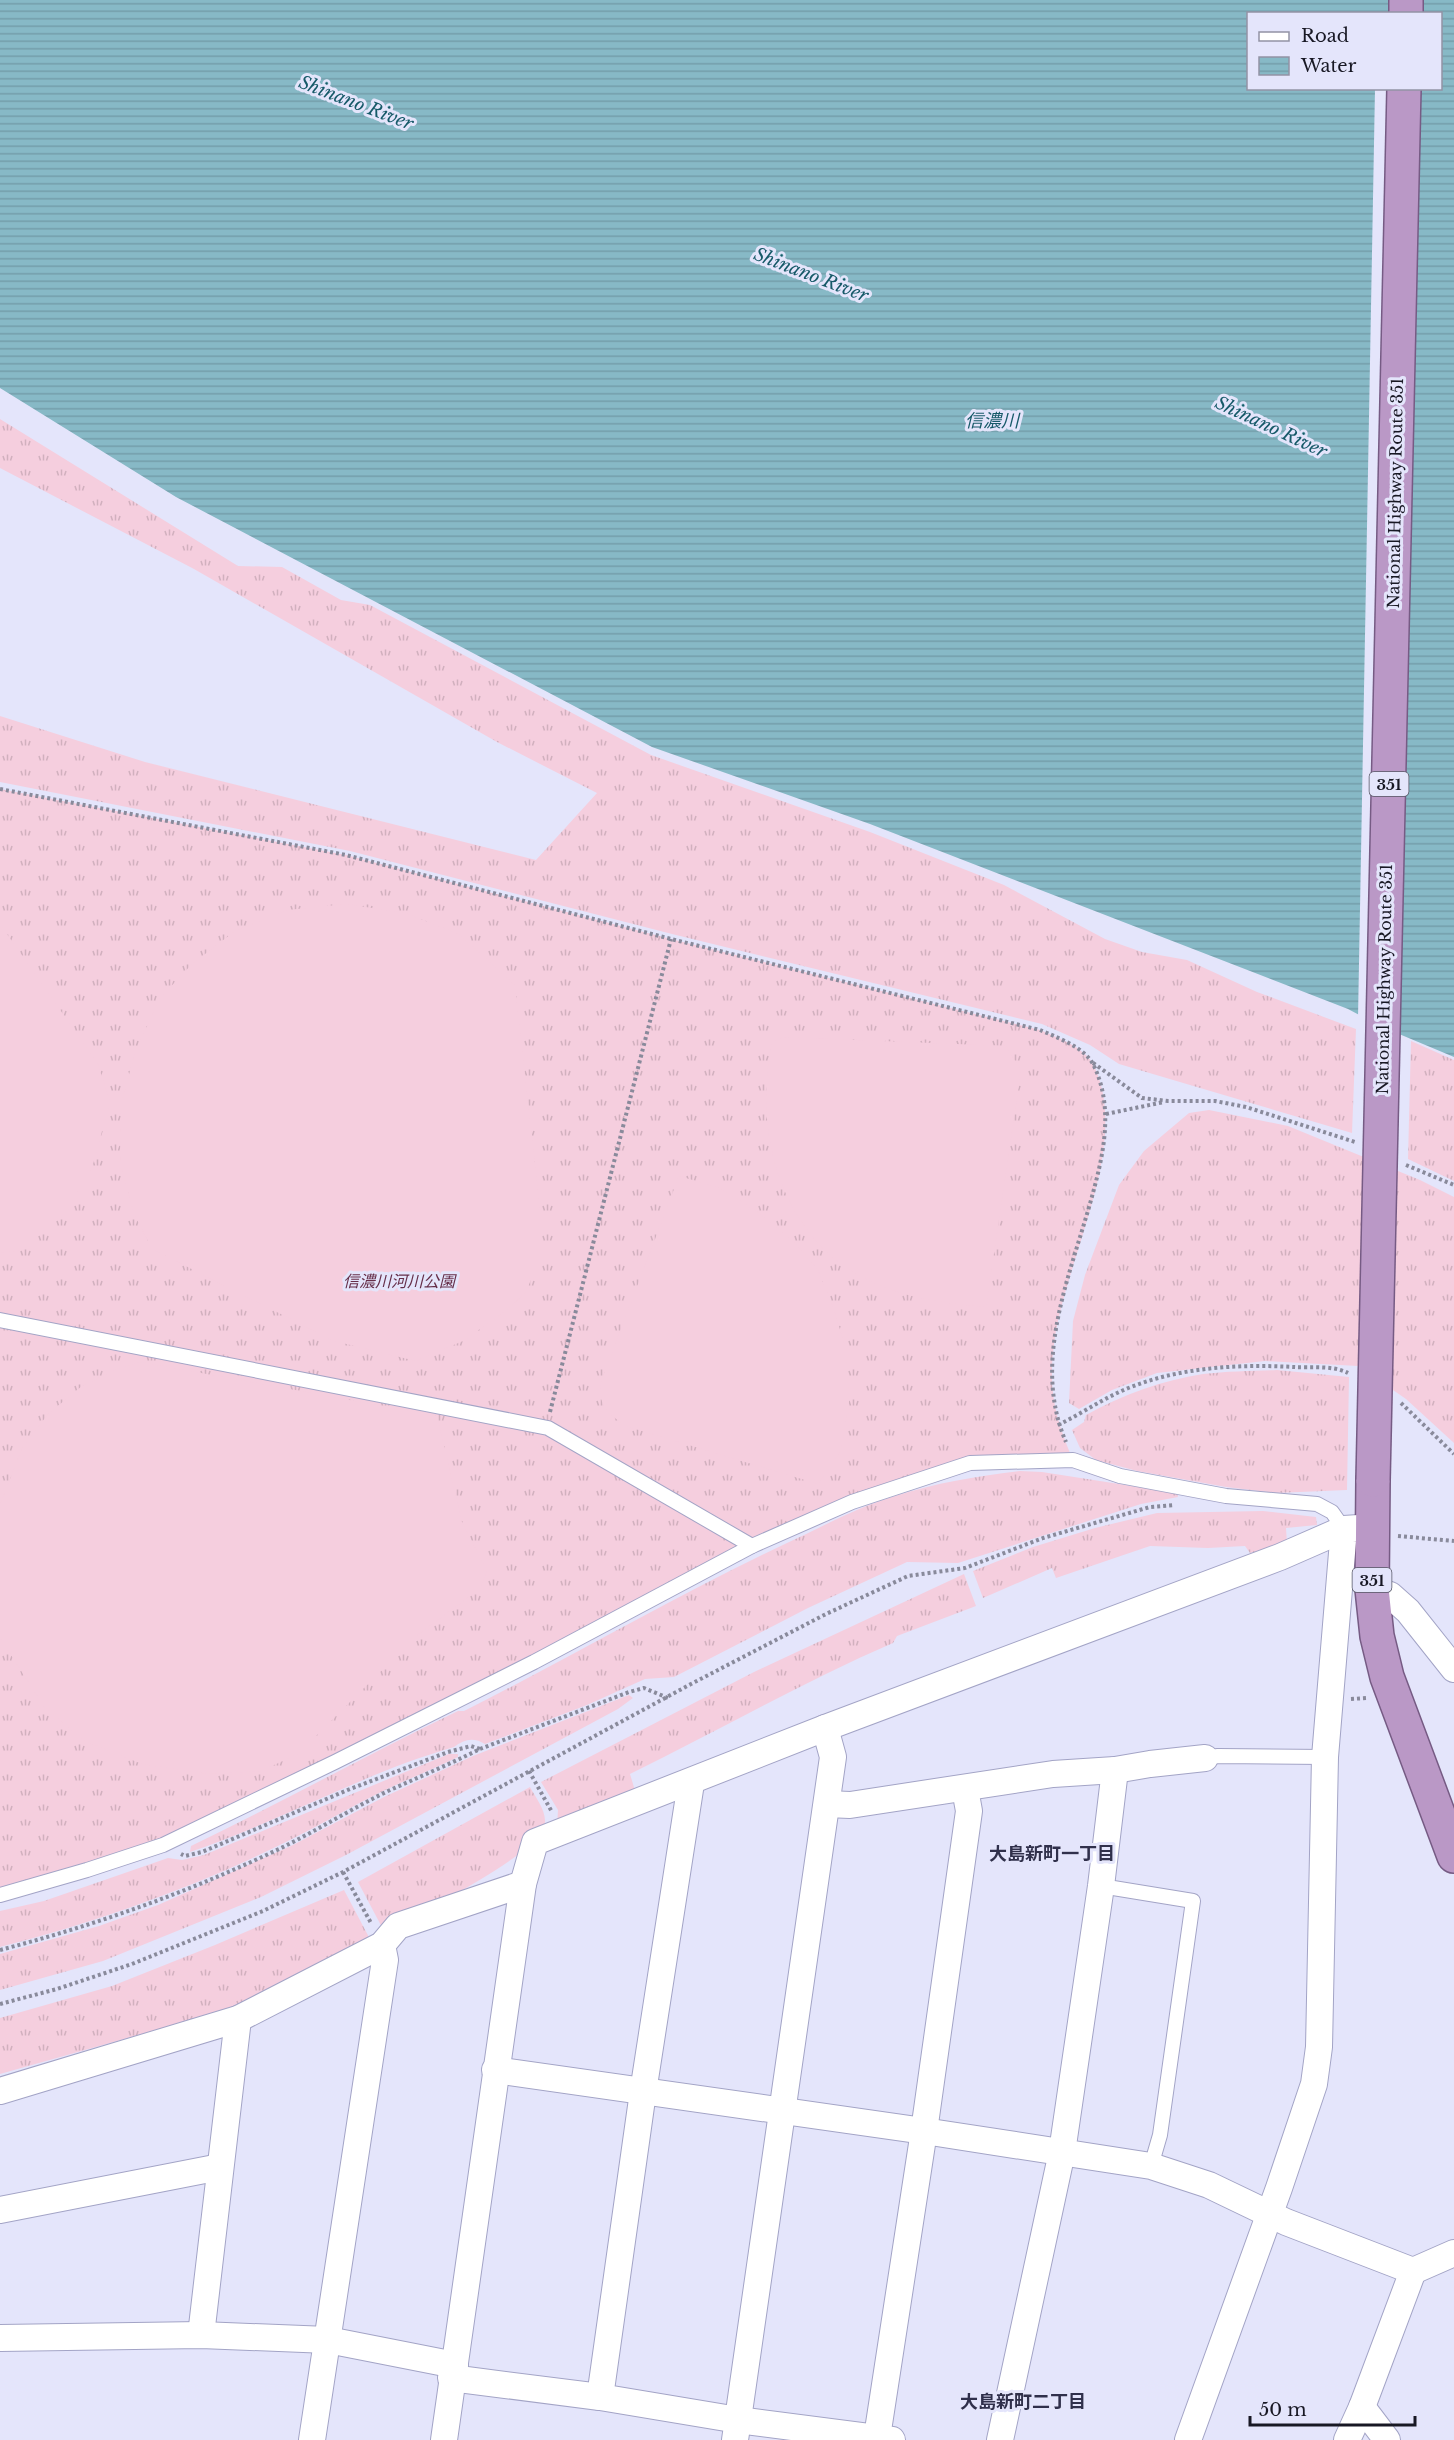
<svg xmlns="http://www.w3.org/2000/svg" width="1454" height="2440" viewBox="0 0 1454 2440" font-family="'Libre Baskerville','Noto Sans JP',serif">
<defs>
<pattern id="grass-tufts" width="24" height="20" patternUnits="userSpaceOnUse" patternTransform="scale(1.5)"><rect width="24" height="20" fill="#f5cede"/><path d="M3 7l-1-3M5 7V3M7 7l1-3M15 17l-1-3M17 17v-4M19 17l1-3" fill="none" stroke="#d1b0be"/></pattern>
<pattern id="water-rules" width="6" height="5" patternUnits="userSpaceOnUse" patternTransform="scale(1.5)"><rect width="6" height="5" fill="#87b9c6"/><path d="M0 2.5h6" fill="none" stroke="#749eaa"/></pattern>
</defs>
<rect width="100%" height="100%" fill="#e4e5fb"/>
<g fill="url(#grass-tufts)">
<polygon points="0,419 238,566 282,567 341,600 370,605 651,755 870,832 1004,885 1105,939 1142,952 1187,960 1257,992 1356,1029 1352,1133 1119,1064 1090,1045 1042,1024 672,934 350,851 0,782 0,716 145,762 536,860 597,793 497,742 194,569 0,468"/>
<path d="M0,789L346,855L671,939L1040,1030C1056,1037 1084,1047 1093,1064C1133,1143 1064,1261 1054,1344C1048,1390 1055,1418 1073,1460L970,1463L852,1502L163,1845L0,1895Z"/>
<polygon points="1411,1041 1454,1060 1454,1181 1408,1159"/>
<polygon points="1209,1110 1288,1126 1420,1180 1454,1197 1454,1443 1406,1399 1358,1366 1265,1361 1157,1373 1112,1390 1079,1409 1069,1403 1073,1321 1085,1275 1119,1185 1144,1151 1189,1113"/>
<path d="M1277,1370L1349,1377L1347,1490L1276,1493L1226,1487L1137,1471L1096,1460L1080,1448L1072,1430L1084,1422L1086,1415C1122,1395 1163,1380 1203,1374C1227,1371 1253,1371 1277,1370Z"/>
<path d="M1020,1471L1042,1472L1177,1493L1178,1497L1141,1504L958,1563L907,1562L808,1608L674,1677L645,1679L587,1705L485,1744C474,1737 464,1739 454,1747C363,1773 280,1822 190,1852L191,1846C281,1803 368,1754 458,1711H464C573,1656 677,1595 787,1543C822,1527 857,1507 895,1496C936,1483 977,1476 1020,1471Z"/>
<polygon points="1263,1511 1316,1517 1317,1525 1286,1528 1287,1544 1250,1553 1245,1546 1208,1548 1150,1546 1056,1578 1052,1568 983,1598 973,1571 1033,1547 1095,1528 1157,1513"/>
<path d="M964,1574L976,1606L897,1636L893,1643C803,1682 717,1731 630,1774L636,1794L557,1827L558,1810L541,1782L754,1672Z"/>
<polygon points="629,1695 633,1698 618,1709 346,1855 261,1897 103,1961 0,1990 0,1954 99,1926 158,1905 293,1845 384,1797 473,1756"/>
<path d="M449,1754H458V1757C432,1770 405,1780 379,1793C349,1808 320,1825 290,1840C198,1886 100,1921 0,1947V1911L44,1901L168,1858L182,1860L204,1855Z"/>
<path d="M530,1787C537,1800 550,1815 543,1830C528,1859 418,1914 385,1933L358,1882Z"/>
<polygon points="344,1890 371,1941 234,2008 0,2074 0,2018 112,1986 215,1945"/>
</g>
<g fill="#f5cede">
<polygon points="346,904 405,913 459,934 515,985 540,1208 540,1257 526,1292 507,1310 463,1341 416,1361 334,1341 152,1249 134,1214 120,1162 121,1105 135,1052 160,998 192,964 235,931 287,910"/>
<polygon points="0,924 98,1064 110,1102 92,1168 66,1210 22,1250 0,1253"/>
<path d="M784,1037L1006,1046L1021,1071L986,1307C939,1303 890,1296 850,1270C776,1222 754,1124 772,1042Z"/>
<path d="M679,1176L720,1188L759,1213L795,1243L818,1270L833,1307L846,1349L849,1402L841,1451L818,1484L626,1426C606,1412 600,1408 600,1384Z"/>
<polygon points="141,1362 437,1416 462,1522 487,1571 481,1586 473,1594 416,1636 298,1754 261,1771 209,1774 142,1764 85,1741 45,1708 0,1638 0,1505 22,1448 48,1414 82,1386 117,1369"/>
</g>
<path fill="url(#water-rules)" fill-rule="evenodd" d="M0,0H1454V1057L1380,1026L1348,1009L870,824L652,747L176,497L0,388ZM1248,14H1440V88H1248Z"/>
<polygon fill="#e4e5fb" points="1375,89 1418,89 1399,1038 1358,1018"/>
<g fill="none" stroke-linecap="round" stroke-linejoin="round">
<g stroke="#a3a4c6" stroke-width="16">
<g id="service">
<polyline points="0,1320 548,1428 752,1546"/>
<polyline points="1205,1758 1218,1756 1325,1757"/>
<polyline points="1101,1886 1193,1901 1160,2135 1151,2166"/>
<polyline points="0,1895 87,1870 163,1845 335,1762 534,1662 752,1546 852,1502 970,1463 1073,1460 1120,1476 1226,1496 1317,1504 1332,1512 1344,1529"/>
</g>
</g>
<g stroke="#a3a4c6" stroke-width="28">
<g id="minor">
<polyline points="1372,1589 1390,1595 1408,1611 1454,1669"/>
<polyline points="827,1804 850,1805 1053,1774 1115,1770 1150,1764 1205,1758"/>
<polyline points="495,2070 924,2131 1151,2166 1209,2185 1286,2222 1413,2271 1454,2253"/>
<polyline points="0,2091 238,2019 382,1945 398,1926 523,1884"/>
<polyline points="0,2210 220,2167"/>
<polyline points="201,2335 238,2019"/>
<polyline points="0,2338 201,2335 328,2340 455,2365"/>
<polyline points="451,2378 600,2397 738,2420 892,2440"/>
<polyline points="600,2397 643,2092 691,1783"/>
<polyline points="1362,2407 1387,2440"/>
<polyline points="877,2437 924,2131 969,1811 965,1789"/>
<polyline points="312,2440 385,1960 382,1945"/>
<polyline points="444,2440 523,1884 535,1842 825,1728 1280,1557 1344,1529"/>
<polyline points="735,2440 833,1757 825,1728"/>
<polyline points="1000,2440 1062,2152 1101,1886 1115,1770"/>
<polyline points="1188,2440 1279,2188 1314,2084 1319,2047 1325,1757 1344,1529 1359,1528"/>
<polyline points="1347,2440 1362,2407 1413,2271"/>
</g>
</g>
<g stroke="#765b84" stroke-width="36">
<g id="trunk">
<polyline points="1406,14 1406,0"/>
<polyline points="1373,1480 1372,1589 1377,1636 1387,1677 1454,1856"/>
</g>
</g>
<g stroke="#898a9b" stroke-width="4" stroke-dasharray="3 3" stroke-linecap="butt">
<path d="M0,789L346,855L671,939L1040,1030C1056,1037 1084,1047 1093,1064C1113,1104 1105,1148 1094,1189C1073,1270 1030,1359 1066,1442"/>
<polyline points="1093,1063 1142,1098 1168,1101 1215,1101 1246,1107 1355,1142"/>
<polyline points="1106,1114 1164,1102"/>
<polyline points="1406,1165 1454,1185"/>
<polyline points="1401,1403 1454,1454"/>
<polyline points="550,1412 671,939"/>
<path d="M1058,1425C1083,1413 1105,1397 1131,1387C1182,1367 1240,1364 1294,1367C1310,1368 1333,1365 1348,1373"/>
<polyline points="1398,1536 1454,1541"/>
<polyline points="1351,1699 1367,1698"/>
<polyline points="480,1749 629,1692 644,1688 668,1698"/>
<polyline points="529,1771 552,1812"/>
<polyline points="343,1872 371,1923"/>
<path d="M0,1950C96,1925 189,1892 279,1849C316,1831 351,1809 388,1791C419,1777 450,1764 480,1749L471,1746L448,1752L350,1789L202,1852L185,1856L181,1854"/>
<polyline points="0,2004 57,1989 132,1964 263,1911 343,1872 691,1684 826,1614 908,1576 965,1568 1043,1538 1150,1507 1175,1505"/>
</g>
<use href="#service" stroke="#fff" stroke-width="14"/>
<use href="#minor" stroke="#fff" stroke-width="26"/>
<use href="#trunk" stroke="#ba98c6" stroke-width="33"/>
<g stroke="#765b84" stroke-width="36" stroke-linecap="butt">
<polyline id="trunk-bridge" points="1373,1480 1404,88"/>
</g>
<use href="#trunk-bridge" stroke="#ba98c6" stroke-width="33"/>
</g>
<g text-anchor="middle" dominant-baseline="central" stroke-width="6" stroke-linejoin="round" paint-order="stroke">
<g fill="#e4e5fb" stroke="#555664" stroke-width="1.5">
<rect x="1369.5" y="772" width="39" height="24" rx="4.5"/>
<rect x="1352.5" y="1568" width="39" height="24" rx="4.5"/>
</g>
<g font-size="15" font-weight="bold" fill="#181824">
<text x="1389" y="784">351</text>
<text x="1372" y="1580">351</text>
</g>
<g font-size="16" fill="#181824" stroke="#e4e5fb">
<text transform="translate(1395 493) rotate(-89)">National Highway Route 351</text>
<text transform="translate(1384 979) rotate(-89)">National Highway Route 351</text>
</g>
<g font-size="16" font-style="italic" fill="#652e49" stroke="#e4e5fb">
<text x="399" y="1281">信濃川河川公園</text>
</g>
<g font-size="18" font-style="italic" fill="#175a69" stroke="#e4e5fb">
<text transform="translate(356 103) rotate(21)">Shinano River</text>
<text transform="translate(811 275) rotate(21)">Shinano River</text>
<text x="992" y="421">信濃川</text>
<text transform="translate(1271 427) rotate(25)">Shinano River</text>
</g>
<g font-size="18" font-weight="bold" fill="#30304b" stroke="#e4e5fb">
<text x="1052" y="1854">大島新町一丁目</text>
<text x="1023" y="2402">大島新町二丁目</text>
</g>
</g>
<rect x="1247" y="12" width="195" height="78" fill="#e4e5fb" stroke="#9293a5" stroke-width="1.5"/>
<rect x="1259" y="32" width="30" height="9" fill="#ffffff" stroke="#9293a5" stroke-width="1.5"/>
<text x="1301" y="42" font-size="18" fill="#181824">Road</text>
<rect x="1259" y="57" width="30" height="18" fill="url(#water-rules)" stroke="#9293a5" stroke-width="1.5"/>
<text x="1301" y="72" font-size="18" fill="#181824">Water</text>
<path d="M1250 2416v9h165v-9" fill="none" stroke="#181824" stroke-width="3"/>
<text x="1259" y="2416" font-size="18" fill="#181824" stroke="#e4e5fb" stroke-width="4.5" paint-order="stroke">50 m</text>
</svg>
